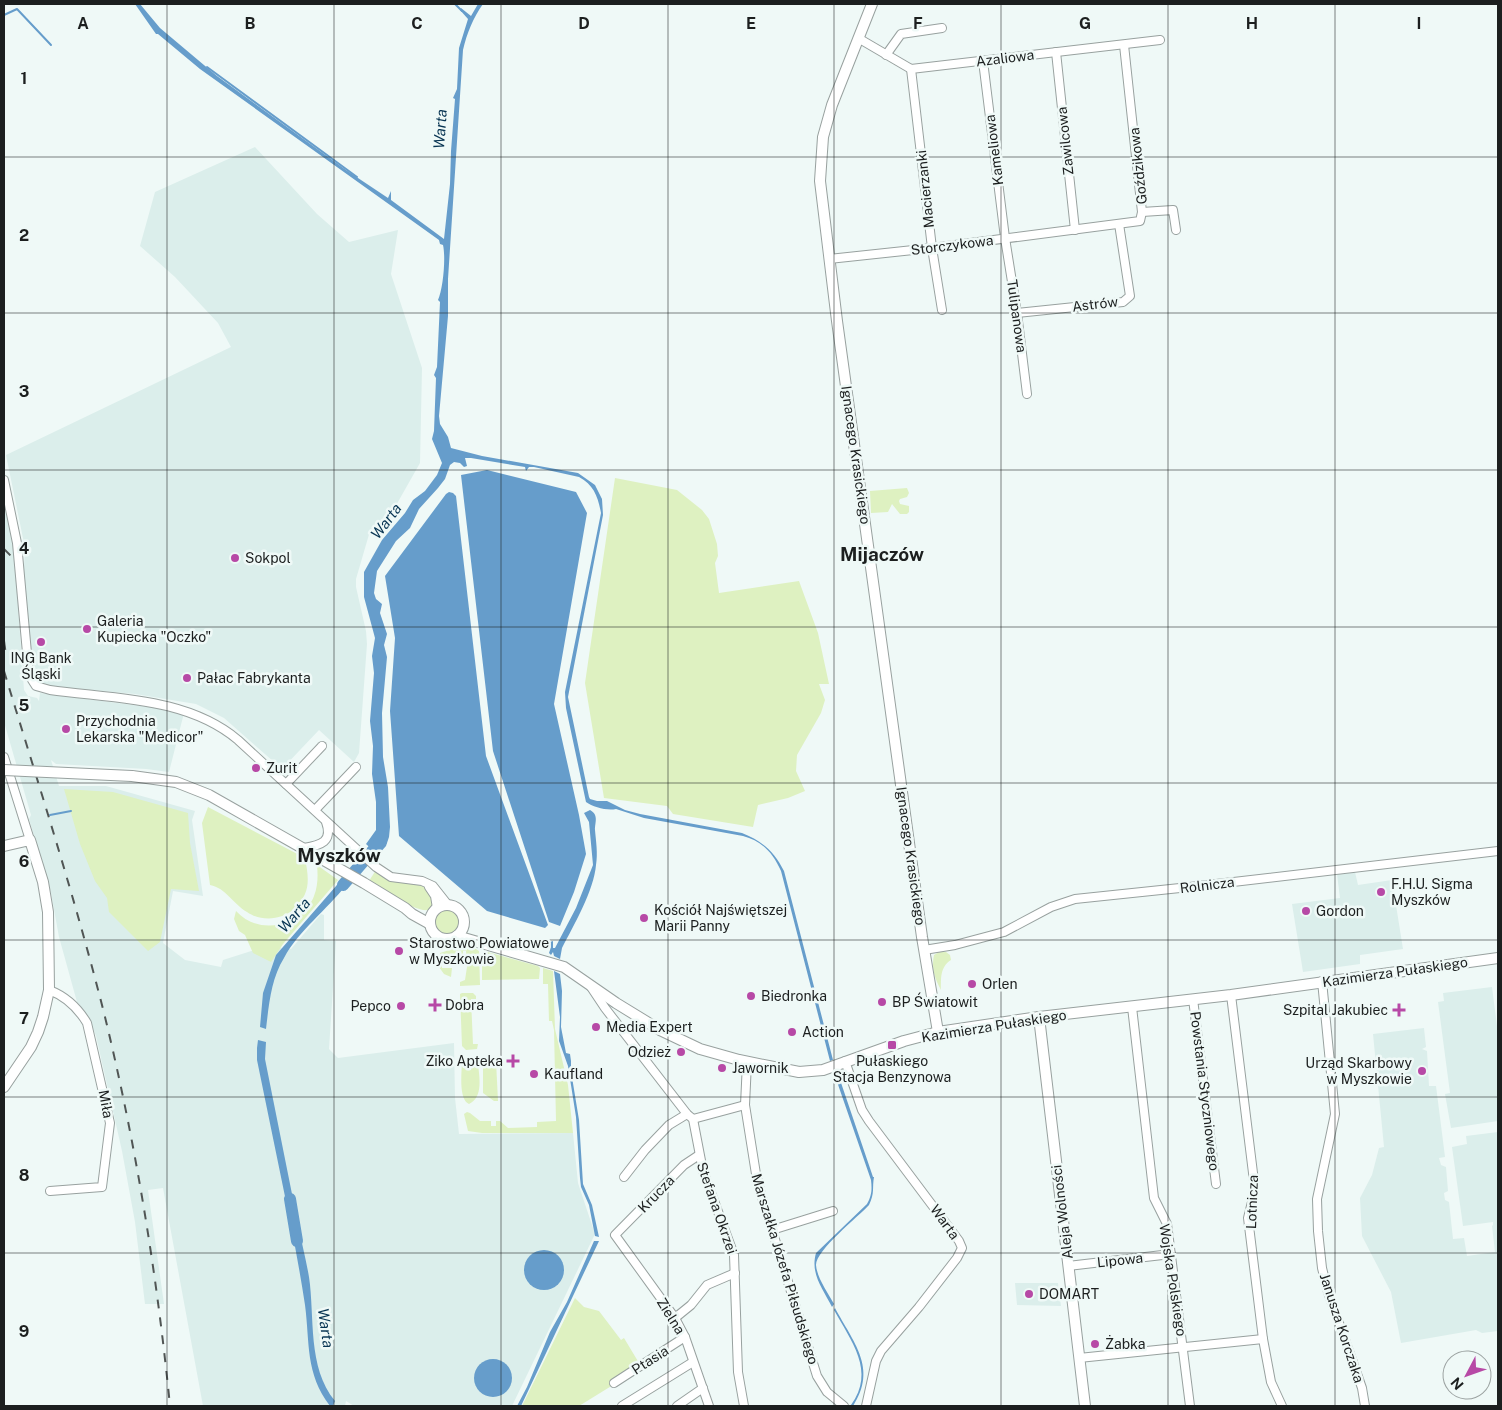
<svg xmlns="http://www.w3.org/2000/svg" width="1502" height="1410" viewBox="0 0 1502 1410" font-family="'Public Sans',sans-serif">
<rect width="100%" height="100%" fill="#eff9f7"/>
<g fill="#dbeeeb">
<polygon points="255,147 317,214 349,242 398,230 391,274 422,368 420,463 390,516 377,533 370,531 356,579 356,587 366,631 367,644 359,753 354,762 319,730 282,769 224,718 196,704 135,694 48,686 38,681 32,671 23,585 25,548 6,455 231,347 218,323 175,277 140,246 155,192"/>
<polygon points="4,496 13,536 24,690 28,696 37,698 39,701 40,693 164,709 184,713 169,772 146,769 56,764 51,760 59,786 106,786 195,811 192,820 203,896 173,891 163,943 185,960 221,967 223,960 267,946 291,949 321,914 324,915 324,940 336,941 329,1049 338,1058 454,1043 455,1098 459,1134 573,1133 578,1183 595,1234 512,1406 354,1406 346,1401 345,1406 203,1406 163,1188 148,1190 164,1304 145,1304 135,1222 122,1151 96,1036 88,1016 77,1002 59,937 51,893 29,819 31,815 4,722"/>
<polygon points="1355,872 1358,885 1392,880 1403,949 1360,955 1360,964 1303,972 1292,904 1340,898 1337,874"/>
<polygon points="1492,987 1498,1034 1498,1121 1451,1128 1445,1094 1450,1093 1438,1002 1444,1001 1443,993"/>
<polygon points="1424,1028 1426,1047 1422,1049 1427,1051 1429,1086 1436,1086 1443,1141 1445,1157 1439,1158 1441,1165 1446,1167 1448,1191 1444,1193 1445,1200 1449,1202 1453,1239 1464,1238 1467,1256 1495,1252 1492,1226 1493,1225 1493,1222 1463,1226 1452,1147 1467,1144 1466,1136 1498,1132 1498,1331 1482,1333 1476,1330 1401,1343 1391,1292 1362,1236 1360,1198 1372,1175 1379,1148 1384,1147 1373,1034"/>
<polygon points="1015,1283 1058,1283 1061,1306 1017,1305"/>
</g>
<g fill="#def1c1">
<polygon points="615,478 677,490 702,510 709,519 717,544 718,556 715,563 719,593 799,581 818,633 829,684 819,684 825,700 821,713 797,755 796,771 805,791 788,798 758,805 753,827 673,814 667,806 604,798 585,683"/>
<polygon points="907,488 909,493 907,497 900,499 899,501 900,504 909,506 909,512 907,514 900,514 892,504 888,512 871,513 870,491"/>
<polygon points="64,789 113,792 188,813 190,843 199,891 171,889 160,942 148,951 109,912 107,898 95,881 80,844"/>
<path d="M208,807L305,858C309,879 311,893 294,909C282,920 261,922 247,912C233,904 226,888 210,885L202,823Z"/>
<path d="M317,865L338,880L283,944L271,962L253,953L245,935L239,931L234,919L236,911C256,933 290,929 308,906C310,903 313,900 314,896C318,886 318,875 317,865Z"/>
<path d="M376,870C381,874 387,878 393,880C405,886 432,879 433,902C435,928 375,884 369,881Z"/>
<circle cx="447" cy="923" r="13"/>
<polygon points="468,944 479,951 480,985 460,986 460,982 465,980 467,967 466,951 463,951 463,956 442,957 442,968 452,968 451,977 444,974 439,967 440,953"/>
<polygon points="484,951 538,966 540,968 539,979 482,980 482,953"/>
<path d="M939,952H946L950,955L951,960C940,967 941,978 941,990C935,979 931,968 934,955Z"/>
<polygon points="543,968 553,971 555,1029 568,1085 573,1133 482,1133 468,1131 464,1114 467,1112 470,1113 480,1121 491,1121 491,1126 496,1126 496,1121 500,1121 508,1128 537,1127 537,1122 556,1121 554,1030 552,1021 549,1021 548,984 543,984"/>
<polygon points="462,993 473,993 476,996 476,999 471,999 473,1044 478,1044 477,1049 466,1050 462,1046 460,994"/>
<path d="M473,1057L477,1059L478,1063C479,1076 484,1097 469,1104C458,1099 462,1071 462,1060L463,1058Z"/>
<polygon points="496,1061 498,1101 494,1101 483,1093 483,1062"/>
<polygon points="575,1298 584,1307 599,1311 621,1340 624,1338 639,1363 613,1385 579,1406 522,1406"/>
</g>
<g fill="#669dcb">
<path d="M135,4H140L160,28L217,76L346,170L388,198L391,191V200L444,239L450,184L451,151L455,99L453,98L457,89L459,48L468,19L460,10L461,8L471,16L478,4H483C473,18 467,33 463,50L448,279V316L439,416L440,424L448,437L451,448L482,456L578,473L595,485L602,499L603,515L568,697L589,797L590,799L597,801H607L625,810L640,814L742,833C762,841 774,851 784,871L833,1060L830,1061L781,871C773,853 762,841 743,836L644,818L616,809C607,811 593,807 586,802L566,708L565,692L601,513C598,497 594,485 579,477L534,467H529L526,471L525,467L471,458H465L467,466L464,467L460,463L454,462L450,465L445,479L438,488L419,509L410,528L396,541L377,571L374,593L376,599L382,604L380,613L387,634L384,645L387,657L382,713L383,757L388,787L390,827L389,837L386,846L378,855L366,844L376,830V802L372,774L373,746L370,721L374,673L372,656L375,638L364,597V572L382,540L405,513L413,500L425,491L437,475L442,463L432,439L434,431L436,378L434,375L437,367L440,302L438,300C443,289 446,258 443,245L440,244L439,240L200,69L158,34H156Z"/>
<polygon points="487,470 576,492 587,513 554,704 579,815 586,854 574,892 560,926 549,922 493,751 461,475"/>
<polygon points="449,492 453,493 456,496 486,756 548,925 545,928 487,911 399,836 390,711 395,638 385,576 446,494"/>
<path d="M590,810C599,815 595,822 595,830C596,842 598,853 596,865C594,890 574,925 562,948L560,959L554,956L553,952L551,955L549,953L551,947L550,942L553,941V948H555L576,908L593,865L589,822L584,813Z"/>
<path d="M343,878L350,882L346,885C327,910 299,930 284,958C271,979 269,1004 266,1029L260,1027L263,993L276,955Z"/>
<polygon points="554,971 560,974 562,991 561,1027 566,1053 570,1054 571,1061 571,1071 579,1120 583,1184 592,1205 599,1237 595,1236 589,1205 581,1187 580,1178 576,1117 568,1066 559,1041 560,1017"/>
<polygon points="258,1040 266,1042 265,1059 296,1214 289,1216 257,1060 257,1048"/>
<path d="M837,1071L873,1177H874C872,1188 875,1193 869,1205C858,1217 816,1250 816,1265C817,1278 828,1293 834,1304L832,1307C823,1289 810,1274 816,1253L867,1204C872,1195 872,1189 871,1180L834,1073Z"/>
<path d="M298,1223C301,1241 306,1259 309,1277C315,1317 307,1367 335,1401L333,1406H330C305,1373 310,1343 305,1305C301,1278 296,1252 291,1225Z"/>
<polygon points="594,1241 599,1241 521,1406 517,1406 527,1387 550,1332 567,1302"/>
<circle cx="544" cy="1270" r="20"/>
<path d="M835,1308C853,1342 878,1368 853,1406L851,1405C876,1371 851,1341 834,1310Z"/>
<circle cx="493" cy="1378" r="19"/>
</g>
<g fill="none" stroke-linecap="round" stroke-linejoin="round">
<g stroke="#669dcb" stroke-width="2">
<polyline points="455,4 462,11"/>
<polyline points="4,15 17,9 51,45"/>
<polyline points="207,67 357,177"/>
<polyline points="50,815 71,811"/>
</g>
<g stroke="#669dcb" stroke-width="12">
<polyline points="343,885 381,841 381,836"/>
<polyline points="290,1199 297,1241"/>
</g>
<g stroke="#98a19f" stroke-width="10">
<g id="street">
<polyline points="858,38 911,69 1160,40"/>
<polyline points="1056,52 1075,230"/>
<polyline points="886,55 901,34 942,28"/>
<polyline points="983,61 1005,238 1017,313 1027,394"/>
<polyline points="911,69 932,248 942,310"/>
<polyline points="1142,212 1173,210 1176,230"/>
<polyline points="829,259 932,248 1140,221 1142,212 1124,45"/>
<polyline points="1017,313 1123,302 1130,296 1119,224"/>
<path d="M4,480L17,543L29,675L36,686L50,690C114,699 187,697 238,740L376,867L391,877L422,881L433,886L448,905"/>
<polyline points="4,757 30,840"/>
<polyline points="286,784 322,746"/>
<polyline points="315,810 356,767"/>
<path d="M304,848C321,845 333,842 326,822"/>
<polyline points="429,887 435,896 437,908"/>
<polyline points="924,950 955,945 1004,932 1051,907 1075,899 1199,886 1498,851"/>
<polyline points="1322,981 1335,1114 1317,1199 1318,1231 1322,1268 1328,1292 1362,1388 1365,1406"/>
<polyline points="591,987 605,1008 687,1114 693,1119 703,1171 734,1255 738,1372 744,1406"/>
<path d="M49,990C65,996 78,1008 87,1023L110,1123L102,1187L50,1191"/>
<polyline points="1231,995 1254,1181 1254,1194 1248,1218 1263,1339 1271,1382 1282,1406"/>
<polyline points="1193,999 1216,1184"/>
<polyline points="1132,1007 1154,1198 1167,1224 1190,1406"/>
<polyline points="845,1061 862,1110 869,1121 959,1241 962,1248 957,1258 919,1307 881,1351 876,1361 866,1406"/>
<polyline points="747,1062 745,1105 756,1174 761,1194 817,1376 827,1392 844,1406"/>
<polyline points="693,1119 745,1105"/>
<polyline points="699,1155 684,1165 615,1235 675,1318 685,1337 709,1406"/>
<polyline points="624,1177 645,1150 669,1125 687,1114"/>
<polyline points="772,1230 833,1211"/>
<polyline points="1068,1266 1171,1254"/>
<polyline points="675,1318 691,1305 707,1285 735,1273"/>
<polyline points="1079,1358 1263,1339"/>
<polyline points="614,1383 685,1337"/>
<polyline points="622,1406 693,1362"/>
<polyline points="677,1406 703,1388"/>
</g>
</g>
<g stroke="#98a19f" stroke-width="12">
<g id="secondary">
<polyline points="872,4 832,105 823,137 820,181 837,321 922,937 938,1032"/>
<polyline points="132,776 176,782 209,795 364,883 405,908 412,914 430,924"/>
<polyline points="4,846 30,840 43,882 48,912 49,990 43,1017 38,1032 31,1047 4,1087"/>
<circle cx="447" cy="922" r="17"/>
<polyline points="457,936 564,967 616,1003 660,1030 700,1049 739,1060 799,1072 823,1070 904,1041 938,1032 1039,1017 1231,995 1498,958"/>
<polyline points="1039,1017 1085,1406"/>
</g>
</g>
<use href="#street" stroke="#fff" stroke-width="8"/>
<use href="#secondary" stroke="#fff" stroke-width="10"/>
<g stroke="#505554" stroke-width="2" stroke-dasharray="9 9" stroke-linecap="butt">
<polyline points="4,549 11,556"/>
<polyline points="4,641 6,655"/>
<path d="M4,671C39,786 76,901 105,1017C136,1145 157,1275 170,1406"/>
</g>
<g stroke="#98a19f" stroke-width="12" stroke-linecap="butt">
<polyline id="secondary-bridge" points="4,770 132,776"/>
</g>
<use href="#secondary-bridge" stroke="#fff" stroke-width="10"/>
</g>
<path fill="none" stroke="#1c1f1f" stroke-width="1" stroke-opacity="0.55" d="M167,4V1406M334,4V1406M501,4V1406M668,4V1406M834,4V1406M1001,4V1406M1168,4V1406M1335,4V1406M4,157H1498M4,313H1498M4,470H1498M4,627H1498M4,783H1498M4,940H1498M4,1097H1498M4,1253H1498"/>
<g fill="#b749a6" stroke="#eff9f7" stroke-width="2">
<circle cx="235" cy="558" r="5"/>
<circle cx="87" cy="629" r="5"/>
<circle cx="41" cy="642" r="5"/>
<circle cx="187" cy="678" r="5"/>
<circle cx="66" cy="729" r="5"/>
<circle cx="256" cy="768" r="5"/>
<circle cx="1381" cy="892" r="5"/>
<circle cx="1306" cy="911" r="5"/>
<circle cx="644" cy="918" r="5"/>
<circle cx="399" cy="951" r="5"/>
<circle cx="972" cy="984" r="5"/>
<circle cx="751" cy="996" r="5"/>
<circle cx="882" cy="1002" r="5"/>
<path d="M432.5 997.5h5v5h5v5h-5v5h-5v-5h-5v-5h5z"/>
<circle cx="401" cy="1006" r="5"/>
<path d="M1396.5 1002.5h5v5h5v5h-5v5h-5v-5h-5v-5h5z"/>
<circle cx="596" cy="1027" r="5"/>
<circle cx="792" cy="1032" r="5"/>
<rect x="887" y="1040" width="10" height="10" rx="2.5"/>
<circle cx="681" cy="1052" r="5"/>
<path d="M510.5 1053.5h5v5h5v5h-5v5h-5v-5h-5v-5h5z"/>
<circle cx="722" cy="1068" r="5"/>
<circle cx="1422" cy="1071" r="5"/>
<circle cx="534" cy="1074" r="5"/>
<circle cx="1029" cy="1294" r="5"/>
<circle cx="1095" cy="1344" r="5"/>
</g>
<g text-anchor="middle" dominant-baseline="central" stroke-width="5" stroke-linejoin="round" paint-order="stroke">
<g font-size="14" fill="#1c1f1f" stroke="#eff9f7">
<text transform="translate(1005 58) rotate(-7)">Azaliowa</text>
<text transform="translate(1065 141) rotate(-96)">Zawilcowa</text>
<text transform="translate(994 150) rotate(-97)">Kameliowa</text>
<text transform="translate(1138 166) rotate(-96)">Goździkowa</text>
<text transform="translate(925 189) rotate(-96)">Macierzanki</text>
<text transform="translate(952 245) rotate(-7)">Storczykowa</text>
<text transform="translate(1095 304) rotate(-7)">Astrów</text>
<text transform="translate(1017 316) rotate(82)">Tulipanowa</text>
<text transform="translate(856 455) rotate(82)">Ignacego Krasickiego</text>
<text transform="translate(911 856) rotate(82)">Ignacego Krasickiego</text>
<text transform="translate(1207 885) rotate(-7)">Rolnicza</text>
<text transform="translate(1395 972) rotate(-8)">Kazimierza Pułaskiego</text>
<text transform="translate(994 1026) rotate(-9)">Kazimierza Pułaskiego</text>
<text transform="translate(1205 1091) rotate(83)">Powstania Styczniowego</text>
<text transform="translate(106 1104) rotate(79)">Miła</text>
<text transform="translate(656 1194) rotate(-46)">Krucza</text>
<text transform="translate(1252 1202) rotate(-88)">Lotnicza</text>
<text transform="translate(717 1208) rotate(71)">Stefana Okrzei</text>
<text transform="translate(1062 1212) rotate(-97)">Aleja Wolności</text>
<text transform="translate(945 1222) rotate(54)">Warta</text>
<text transform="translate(1120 1260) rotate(-6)">Lipowa</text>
<text transform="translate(785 1269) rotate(73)">Marszałka Józefa Piłsudskiego</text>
<text transform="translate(1173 1280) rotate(81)">Wojska Polskiego</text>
<text transform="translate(671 1316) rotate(58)">Zielna</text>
<text transform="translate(1342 1328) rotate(72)">Janusza Korczaka</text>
<text transform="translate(650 1360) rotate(-33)">Ptasia</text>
</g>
<g font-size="14" fill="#1c1f1f" stroke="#eff9f7" text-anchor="start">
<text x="245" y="558">Sokpol</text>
<text x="97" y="621">Galeria<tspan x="97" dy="16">Kupiecka "Oczko"</tspan></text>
<text x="41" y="658" text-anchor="middle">ING Bank<tspan x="41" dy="16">Śląski</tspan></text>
<text x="197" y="678">Pałac Fabrykanta</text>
<text x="76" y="721">Przychodnia<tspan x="76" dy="16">Lekarska "Medicor"</tspan></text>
<text x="266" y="768">Zurit</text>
<text x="1391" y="884">F.H.U. Sigma<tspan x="1391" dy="16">Myszków</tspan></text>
<text x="654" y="910">Kościół Najświętszej<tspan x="654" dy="16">Marii Panny</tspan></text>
<text x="1316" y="911">Gordon</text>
<text x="409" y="943">Starostwo Powiatowe<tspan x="409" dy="16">w Myszkowie</tspan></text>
<text x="982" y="984">Orlen</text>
<text x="761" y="996">Biedronka</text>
<text x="892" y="1002">BP Światowit</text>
<text x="445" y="1005">Dobra</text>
<text x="391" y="1006" text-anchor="end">Pepco</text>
<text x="1388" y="1010" text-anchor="end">Szpital Jakubiec</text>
<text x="606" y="1027">Media Expert</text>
<text x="802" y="1032">Action</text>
<text x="671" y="1052" text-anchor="end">Odzież</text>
<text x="503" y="1061" text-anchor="end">Ziko Apteka</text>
<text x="892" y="1061" text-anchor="middle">Pułaskiego<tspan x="892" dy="16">Stacja Benzynowa</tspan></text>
<text x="1412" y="1063" text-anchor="end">Urząd Skarbowy<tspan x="1412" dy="16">w Myszkowie</tspan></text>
<text x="732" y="1068">Jawornik</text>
<text x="544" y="1074">Kaufland</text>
<text x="1039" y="1294">DOMART</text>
<text x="1105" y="1344">Żabka</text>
</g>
<g font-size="15" font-style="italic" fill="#073452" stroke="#eff9f7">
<text transform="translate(440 129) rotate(-86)">Warta</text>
<text transform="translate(386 521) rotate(-53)">Warta</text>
<text transform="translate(294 915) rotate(-49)">Warta</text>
<text transform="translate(326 1328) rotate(82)">Warta</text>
</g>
<g font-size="19" font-weight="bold" fill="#1c1f1f" stroke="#eff9f7">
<text x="882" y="554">Mijaczów</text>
<text x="339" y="855">Myszków</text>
</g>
</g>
<g font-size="16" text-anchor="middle" font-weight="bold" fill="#1c1f1f" stroke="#eff9f7" stroke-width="5" stroke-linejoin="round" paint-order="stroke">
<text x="83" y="29">A</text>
<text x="250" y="29">B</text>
<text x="417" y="29">C</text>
<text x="584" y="29">D</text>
<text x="751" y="29">E</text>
<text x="918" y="29">F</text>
<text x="1085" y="29">G</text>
<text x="1252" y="29">H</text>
<text x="1419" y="29">I</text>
<text x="24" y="84">1</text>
<text x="24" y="241">2</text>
<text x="24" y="397">3</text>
<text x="24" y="554">4</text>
<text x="24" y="711">5</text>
<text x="24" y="867">6</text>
<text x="24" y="1024">7</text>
<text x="24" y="1181">8</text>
<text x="24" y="1337">9</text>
</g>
<rect width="1502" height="1410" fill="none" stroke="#1c1f1f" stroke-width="10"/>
<g transform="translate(1467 1375) rotate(229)"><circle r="24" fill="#eff9f7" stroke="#9ba2a1"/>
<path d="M0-4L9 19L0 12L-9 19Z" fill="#b749a6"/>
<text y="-8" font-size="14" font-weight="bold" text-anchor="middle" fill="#1c1f1f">N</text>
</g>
</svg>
